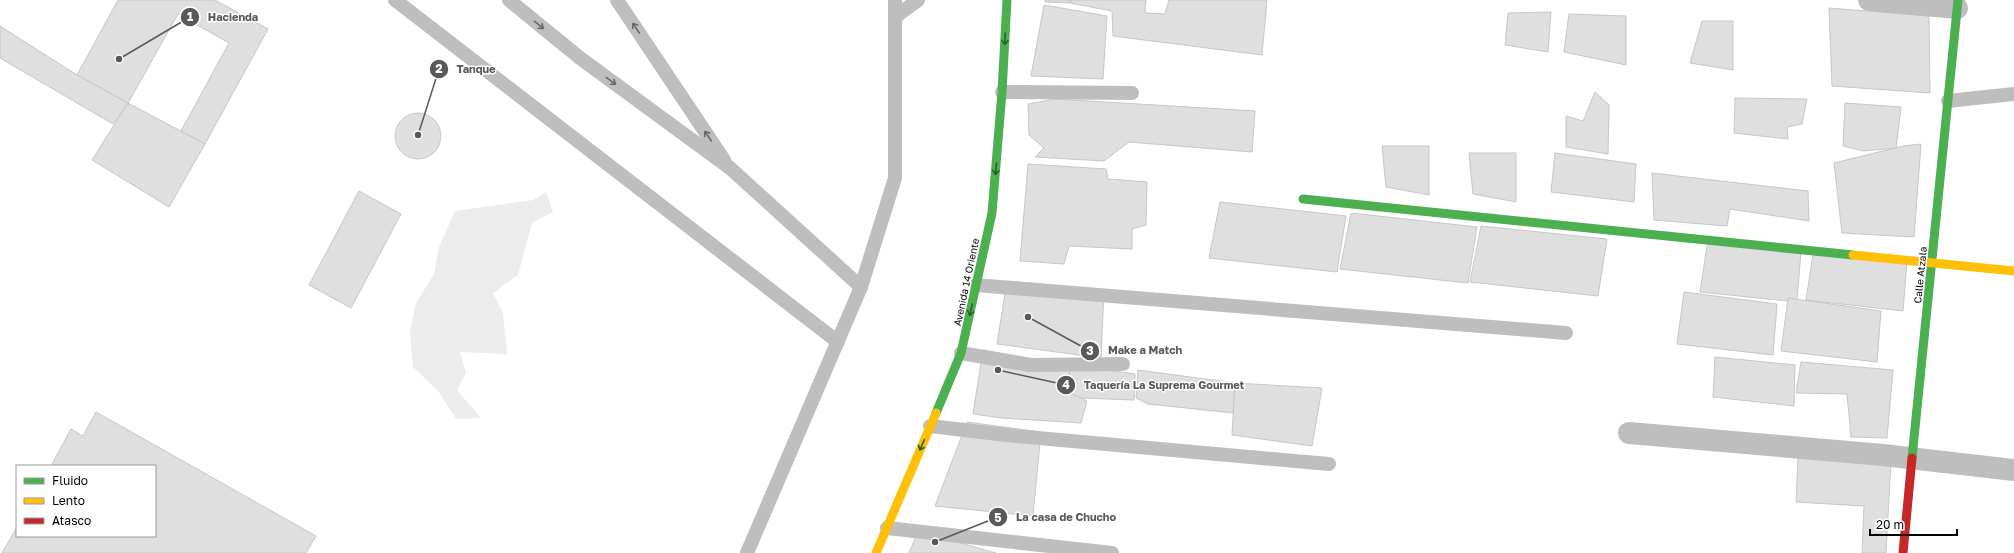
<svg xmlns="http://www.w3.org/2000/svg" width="2014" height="553" viewBox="0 0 2014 553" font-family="'Golos Text',sans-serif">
<rect width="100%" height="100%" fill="#fff"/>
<polygon fill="#ececec" points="546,192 553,212 532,223 518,275 493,293 503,313 507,354 460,352 466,373 457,390 481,418 456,419 438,391 413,367 410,331 416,303 434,274 439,247 455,211 533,200"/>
<g fill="#dfdfdf" stroke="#c7c7c7">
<polygon points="118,0 215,0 268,29 205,144 181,131 229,43 178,14 128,103 77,75"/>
<polygon points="1045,0 1070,0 1070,3 1045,2"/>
<polygon points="1071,0 1146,0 1145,13 1165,14 1169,0 1267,0 1262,55 1113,36 1112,11 1070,3"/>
<polygon points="1044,5 1107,16 1103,79 1031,76"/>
<polygon points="1829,8 1929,16 1930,93 1832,86"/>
<polygon points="1551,12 1548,52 1505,45 1508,13"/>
<polygon points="1569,14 1626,16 1626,65 1564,52"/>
<polygon points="1702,21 1733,21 1733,70 1690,63"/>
<polygon points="0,26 77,75 128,103 113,124 0,58"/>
<polygon points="1595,92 1609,105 1608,154 1566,147 1566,116 1583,121"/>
<polygon points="1735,98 1807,99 1802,124 1787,127 1788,139 1734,133"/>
<polygon points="1055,99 1255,111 1252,152 1129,142 1104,161 1035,157 1044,148 1029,135 1028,104"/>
<polygon points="128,103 205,144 169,207 92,160"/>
<polygon points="1845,103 1901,107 1896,148 1863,151 1843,146"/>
<circle cx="418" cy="136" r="23"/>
<polygon points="1921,144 1914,237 1842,233 1834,163 1903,146"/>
<polygon points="1382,146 1429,146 1429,195 1386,187"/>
<polygon points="1469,153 1516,153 1516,202 1473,194"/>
<polygon points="1555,153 1636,164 1634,202 1551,192"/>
<polygon points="1028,164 1106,169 1108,179 1147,182 1146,225 1132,229 1132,249 1069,246 1064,264 1020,261"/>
<polygon points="1652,173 1808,191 1809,221 1730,209 1727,226 1654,220"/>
<polygon points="359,191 401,214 351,308 309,285"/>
<polygon points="1220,202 1346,216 1337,272 1209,258"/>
<polygon points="1351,213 1477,227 1468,283 1340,269"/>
<polygon points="1481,226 1607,239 1598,296 1470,282"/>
<polygon points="1708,239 1801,251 1797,302 1700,292"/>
<polygon points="1814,248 1907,261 1903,311 1806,300"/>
<polygon points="1007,281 1104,290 1101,358 997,344"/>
<polygon points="1684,292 1777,304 1773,355 1677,344"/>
<polygon points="1788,298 1881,311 1877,362 1781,351"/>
<polygon points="983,350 1070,365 1068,392 1087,401 1081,423 1002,418 973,414"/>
<polygon points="1715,357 1795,365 1794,406 1713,397"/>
<polygon points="1801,362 1893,370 1887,438 1851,437 1847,394 1796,393"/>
<polygon points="1070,365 1135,374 1134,400 1081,398 1068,392"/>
<polygon points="1138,370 1235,383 1233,413 1148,404 1136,398"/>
<polygon points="1235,383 1322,388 1312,446 1232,435"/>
<polygon points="96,412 316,536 306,553 2,553 17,527 17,536 155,536 155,466 51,466 71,429 83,436"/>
<polygon points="967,422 1041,432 1033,516 935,506"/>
<polygon points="1798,457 1891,462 1886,553 1862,553 1864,506 1796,502"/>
<polygon points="918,531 996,553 909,553"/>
</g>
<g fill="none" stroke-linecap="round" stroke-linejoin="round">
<g stroke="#bebebe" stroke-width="14">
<polyline points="395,0 838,342"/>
<polyline points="509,0 580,58 730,168 861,287"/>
<polyline points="617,0 724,160"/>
<polyline points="895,17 918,0"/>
<polyline points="1002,92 1132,93"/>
<polyline points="1948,101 2014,94"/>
<polyline points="976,285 1566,333"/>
<polyline points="961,353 1029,365 1123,364"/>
<polyline points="930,426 1015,436 1329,464"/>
<polyline points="887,528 1112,553"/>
<polyline points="747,553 861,287 895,178 895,0"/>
</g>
<g stroke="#bebebe" stroke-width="22">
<polyline points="1869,0 1957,8"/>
<polyline points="1629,433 1883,455 2014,470"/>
</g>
<g stroke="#4caf50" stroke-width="9">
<polyline points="1303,199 1853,255"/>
<polyline points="936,413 961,353 992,213 1002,92 1007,0"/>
<polyline points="1912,458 1958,0"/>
</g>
<g stroke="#ffc107" stroke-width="9">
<polyline points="1853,255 2014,271"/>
<polyline points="876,553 936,413"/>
</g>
<polyline stroke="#c62828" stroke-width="9" points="1903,553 1912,458"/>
</g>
<defs><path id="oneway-shaft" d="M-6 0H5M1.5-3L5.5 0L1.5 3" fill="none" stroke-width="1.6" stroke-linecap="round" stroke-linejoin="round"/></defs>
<g stroke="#686868">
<use href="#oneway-shaft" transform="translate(539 25) rotate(39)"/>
<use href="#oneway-shaft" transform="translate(636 28) rotate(-124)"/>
<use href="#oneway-shaft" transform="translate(611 81) rotate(36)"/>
<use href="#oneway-shaft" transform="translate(708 136) rotate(-124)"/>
</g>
<g stroke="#2a602c">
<use href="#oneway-shaft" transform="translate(1005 39) rotate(93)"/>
<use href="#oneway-shaft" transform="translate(996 169) rotate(95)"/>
<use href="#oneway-shaft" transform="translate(971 310) rotate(102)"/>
<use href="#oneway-shaft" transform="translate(922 445) rotate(113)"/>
</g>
<g text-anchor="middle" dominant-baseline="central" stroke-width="3" stroke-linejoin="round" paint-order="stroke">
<g font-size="10" fill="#000" stroke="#fff">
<text transform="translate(1920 275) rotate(-84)">Calle Atzala</text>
<text transform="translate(966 282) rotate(-78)">Avenida 14 Oriente</text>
</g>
</g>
<path fill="none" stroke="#595959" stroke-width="1.5" d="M119 59L190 17M418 135L439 69M1028 317L1090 351M998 370L1066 385M935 542L998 517"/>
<g fill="#595959" stroke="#fff" stroke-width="1.5">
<circle cx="119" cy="59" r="4"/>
<circle cx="418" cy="135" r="4"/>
<circle cx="1028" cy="317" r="4"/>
<circle cx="998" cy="370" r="4"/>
<circle cx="935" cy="542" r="4"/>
<circle cx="190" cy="17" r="10"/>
<circle cx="439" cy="69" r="10"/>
<circle cx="1090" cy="351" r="10"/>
<circle cx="1066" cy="385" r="10"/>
<circle cx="998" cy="517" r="10"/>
</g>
<g font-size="12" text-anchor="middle" font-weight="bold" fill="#fff">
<text x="190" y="21">1</text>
<text x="439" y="73">2</text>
<text x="1090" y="355">3</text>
<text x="1066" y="389">4</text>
<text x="998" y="522">5</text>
</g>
<g font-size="11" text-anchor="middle" font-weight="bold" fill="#595959" stroke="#fff" stroke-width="3" stroke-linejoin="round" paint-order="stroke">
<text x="233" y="21">Hacienda</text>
<text x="476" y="73">Tanque</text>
<text x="1145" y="354">Make a Match</text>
<text x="1164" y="389">Taquería La Suprema Gourmet</text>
<text x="1066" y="521">La casa de Chucho</text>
</g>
<rect x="16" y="465" width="140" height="72" fill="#ffffff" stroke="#999999"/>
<rect x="24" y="478" width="20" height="6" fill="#4caf50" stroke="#999999"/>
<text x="52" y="485" font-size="12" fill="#000000">Fluido</text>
<rect x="24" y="498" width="20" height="6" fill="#ffc107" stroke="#999999"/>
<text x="52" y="505" font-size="12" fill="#000000">Lento</text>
<rect x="24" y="518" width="20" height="6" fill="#c62828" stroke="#999999"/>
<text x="52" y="525" font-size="12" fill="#000000">Atasco</text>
<path d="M1870 529v6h87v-6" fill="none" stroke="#000000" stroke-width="2"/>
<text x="1876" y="529" font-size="12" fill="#000000" stroke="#ffffff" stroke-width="3" paint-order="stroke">20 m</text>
</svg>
